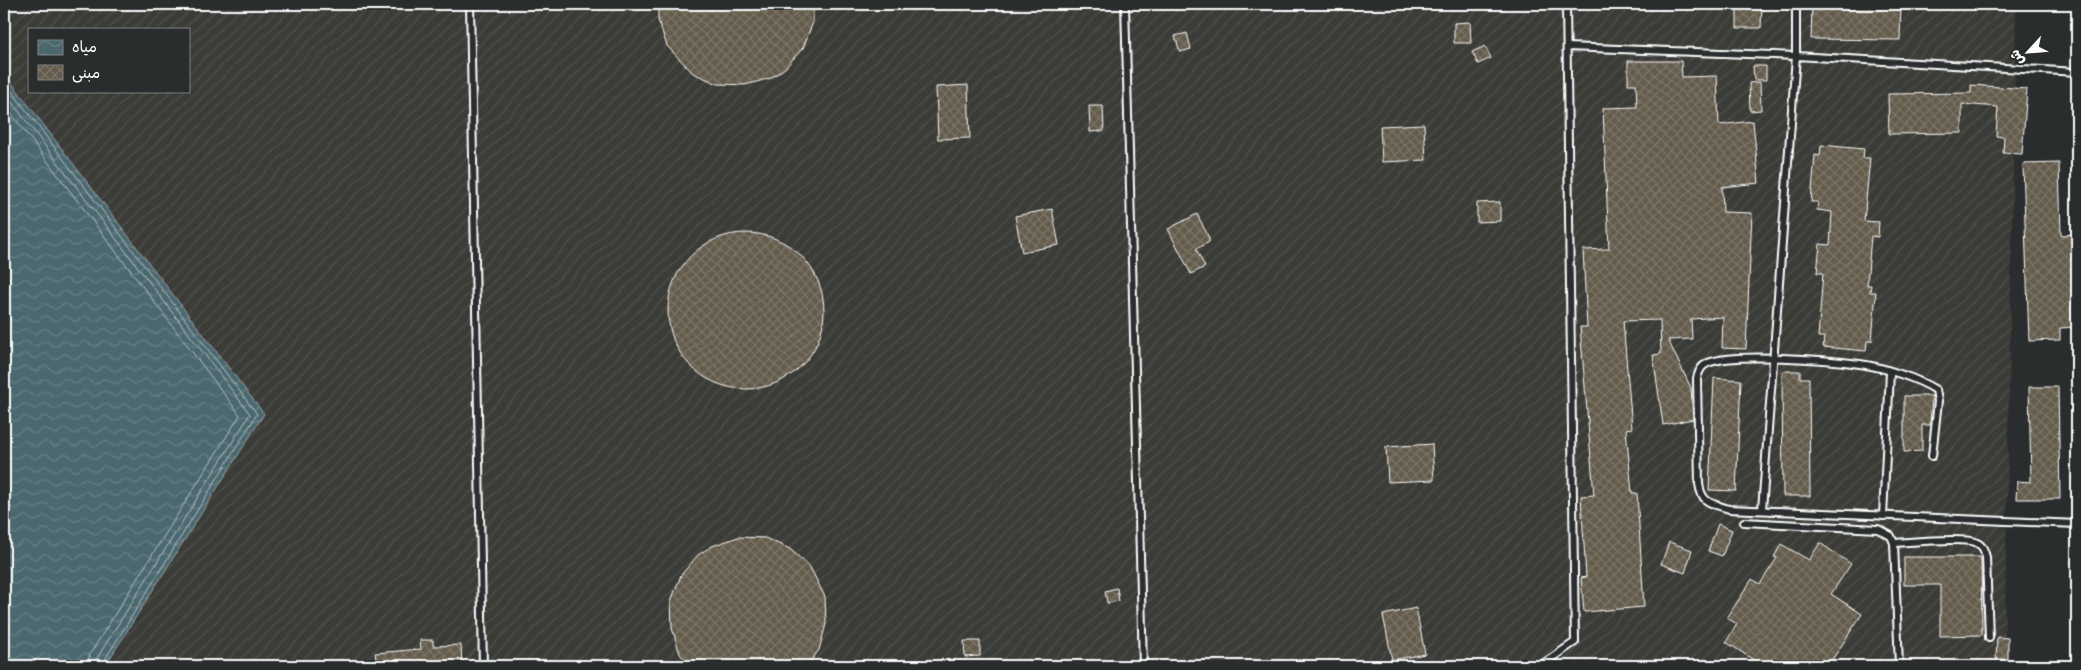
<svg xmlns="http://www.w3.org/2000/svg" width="2081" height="670" viewBox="0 0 2081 670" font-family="'Patrick Hand','Playpen Sans Arabic',sans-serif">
<defs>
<pattern id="industrial-furrows" width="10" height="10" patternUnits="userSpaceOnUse" patternTransform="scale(1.25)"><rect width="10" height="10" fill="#3b3b37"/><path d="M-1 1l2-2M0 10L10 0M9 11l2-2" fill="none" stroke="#4f4f4b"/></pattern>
<pattern id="water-waves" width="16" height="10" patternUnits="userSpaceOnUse" patternTransform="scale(1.25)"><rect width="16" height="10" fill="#4c686f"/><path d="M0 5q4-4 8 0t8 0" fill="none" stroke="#677f85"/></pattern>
<pattern id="building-cross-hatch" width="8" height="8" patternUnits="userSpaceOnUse" patternTransform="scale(1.25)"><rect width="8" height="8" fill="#645b4c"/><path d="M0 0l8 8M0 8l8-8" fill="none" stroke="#7b7467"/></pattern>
</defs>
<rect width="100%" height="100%" fill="#2a2d2e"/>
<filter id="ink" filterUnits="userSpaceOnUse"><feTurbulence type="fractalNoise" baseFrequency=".02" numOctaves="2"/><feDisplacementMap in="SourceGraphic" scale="10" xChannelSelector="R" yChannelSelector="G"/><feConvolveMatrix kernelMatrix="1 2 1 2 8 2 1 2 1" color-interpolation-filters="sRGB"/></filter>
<g filter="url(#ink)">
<path fill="url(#industrial-furrows)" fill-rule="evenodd" d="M4,4H2016L2004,666H105L264,414L4,73ZM29,29H189V91H29Z"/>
<polygon fill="url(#water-waves)" stroke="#94a4a9" points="4,73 264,414 105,666 4,666"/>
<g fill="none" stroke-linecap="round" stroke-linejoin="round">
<g stroke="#b7c3c5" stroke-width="1">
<polyline points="4,81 257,414 101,666"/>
<polyline points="4,92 250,414 97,658 95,666"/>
<polyline points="4,104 240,415 90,654 87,666"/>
</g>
</g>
<g fill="url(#building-cross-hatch)" stroke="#fff">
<polygon points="658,4 813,4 813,22 803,48 785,68 771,78 745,85 718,84 693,73 667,46 658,20"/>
<polygon points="1737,4 1762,4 1761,28 1737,28"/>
<polygon points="1812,4 1901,4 1900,40 1811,39"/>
<polygon points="1470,22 1471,43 1454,43 1454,23"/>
<polygon points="1187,33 1191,49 1180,52 1175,36"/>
<polygon points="1485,46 1491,58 1478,64 1472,52"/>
<polygon points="1628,61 1681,61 1682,77 1717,76 1719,125 1753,121 1759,183 1722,187 1723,212 1752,213 1746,349 1722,348 1723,317 1691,319 1692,339 1668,340 1691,388 1693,419 1663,425 1653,355 1661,354 1660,320 1623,321 1632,428 1626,429 1632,493 1637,493 1644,607 1584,612 1581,578 1586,577 1581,496 1594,495 1580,327 1587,327 1583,250 1609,249 1603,108 1637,107 1636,84 1628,84"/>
<polygon points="1753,66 1766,66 1766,80 1754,80"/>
<polygon points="1760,82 1761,110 1750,111 1749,83"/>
<polygon points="968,85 970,138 938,139 936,87"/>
<polygon points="1971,85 2027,89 2022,154 2003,153 2004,137 1996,136 1998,107 1962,104 1962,133 1889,134 1888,94 1971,93"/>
<polygon points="1089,106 1103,106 1104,131 1090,132"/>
<polygon points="1424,124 1426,160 1382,162 1380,126"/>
<polygon points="1821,145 1864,149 1863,158 1870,158 1864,221 1879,222 1878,237 1871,236 1867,285 1871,285 1870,292 1876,292 1872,341 1867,341 1866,351 1823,347 1824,337 1818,337 1823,273 1817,273 1820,244 1830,245 1832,212 1817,210 1818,202 1811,202 1815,155 1820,156"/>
<polygon points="2059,163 2061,235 2077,234 2077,327 2060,328 2060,340 2029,341 2023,164"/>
<polygon points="1500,202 1500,221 1477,222 1477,203"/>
<polygon points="1052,209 1059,245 1022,252 1015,216"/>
<polygon points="1197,214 1209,238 1209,242 1196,249 1205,267 1191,274 1168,229"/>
<circle cx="746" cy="311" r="78"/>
<polygon points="1782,371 1800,371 1800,378 1809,378 1810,496 1783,496"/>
<polygon points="1714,378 1741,380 1736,491 1709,490"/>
<polygon points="2029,387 2058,387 2060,499 2016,499 2017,481 2031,482"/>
<polygon points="1904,396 1932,396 1930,425 1922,425 1922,451 1904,452"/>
<polygon points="1432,444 1434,480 1388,482 1386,447"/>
<polygon points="1718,524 1732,530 1722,556 1708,551"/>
<polygon points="738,537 765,538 790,549 810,567 825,597 826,624 819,650 807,666 691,666 680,654 672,628 671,601 681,575 698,555 712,546"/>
<polygon points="1669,542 1692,550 1685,573 1661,564"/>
<polygon points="1820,543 1851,564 1831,594 1862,614 1828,666 1751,666 1755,661 1726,642 1737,624 1727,618 1752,579 1760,584 1777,558 1774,557 1781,544 1809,560"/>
<polygon points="1904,557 1981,557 1982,635 1940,636 1940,585 1904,585"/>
<polygon points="1117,588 1119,601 1107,603 1105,591"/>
<polygon points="1416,608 1425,654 1392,660 1383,615"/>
<polygon points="1997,637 2008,638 2008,659 1996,659"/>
<polygon points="420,640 433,640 433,646 461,645 462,666 377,666 375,653 421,649"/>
<polygon points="964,641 980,641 980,656 965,657"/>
</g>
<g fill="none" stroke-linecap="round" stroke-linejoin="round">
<g stroke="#fff" stroke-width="10">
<g id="lane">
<polyline points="470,4 483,666"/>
<polyline points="1125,4 1143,666"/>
<polyline points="1567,47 1796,56 1796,4"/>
<path d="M1932,456L1938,401L1936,390C1917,378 1882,367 1860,364C1830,360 1733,352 1708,363C1701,366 1699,371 1697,378L1699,484C1702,504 1711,503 1729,509L2077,524"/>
<polyline points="1762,510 1796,56 2077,72"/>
<polyline points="1883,516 1890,372"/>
<polyline points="1744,522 1878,529 1891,536 1894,543 1899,666"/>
<path d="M1894,543C1911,542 1962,537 1975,542C1983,545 1984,550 1986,557L1989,638"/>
<polyline points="1540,666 1575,642 1566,4"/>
</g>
</g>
<use href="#lane" stroke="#2a2d2e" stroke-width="6"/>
</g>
</g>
<rect width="2081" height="670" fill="none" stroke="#2a2d2e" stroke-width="20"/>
<rect x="10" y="10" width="2061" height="650" fill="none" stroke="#fff" stroke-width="2" filter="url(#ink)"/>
<rect x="28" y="28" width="162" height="65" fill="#2a2d2e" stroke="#7f8182"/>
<rect x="38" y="40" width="25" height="15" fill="url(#water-waves)" stroke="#7f8182"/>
<text x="72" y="52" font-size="15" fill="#ffffff">مياه</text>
<rect x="38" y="65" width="25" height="15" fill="url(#building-cross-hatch)" stroke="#7f8182"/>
<text x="72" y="78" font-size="15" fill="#ffffff">مبنى</text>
<g transform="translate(2028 52) rotate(244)" stroke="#2a2d2e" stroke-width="4" paint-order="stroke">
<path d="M0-4L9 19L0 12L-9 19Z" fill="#ffffff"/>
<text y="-8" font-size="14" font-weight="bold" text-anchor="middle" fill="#ffffff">ش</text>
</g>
</svg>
